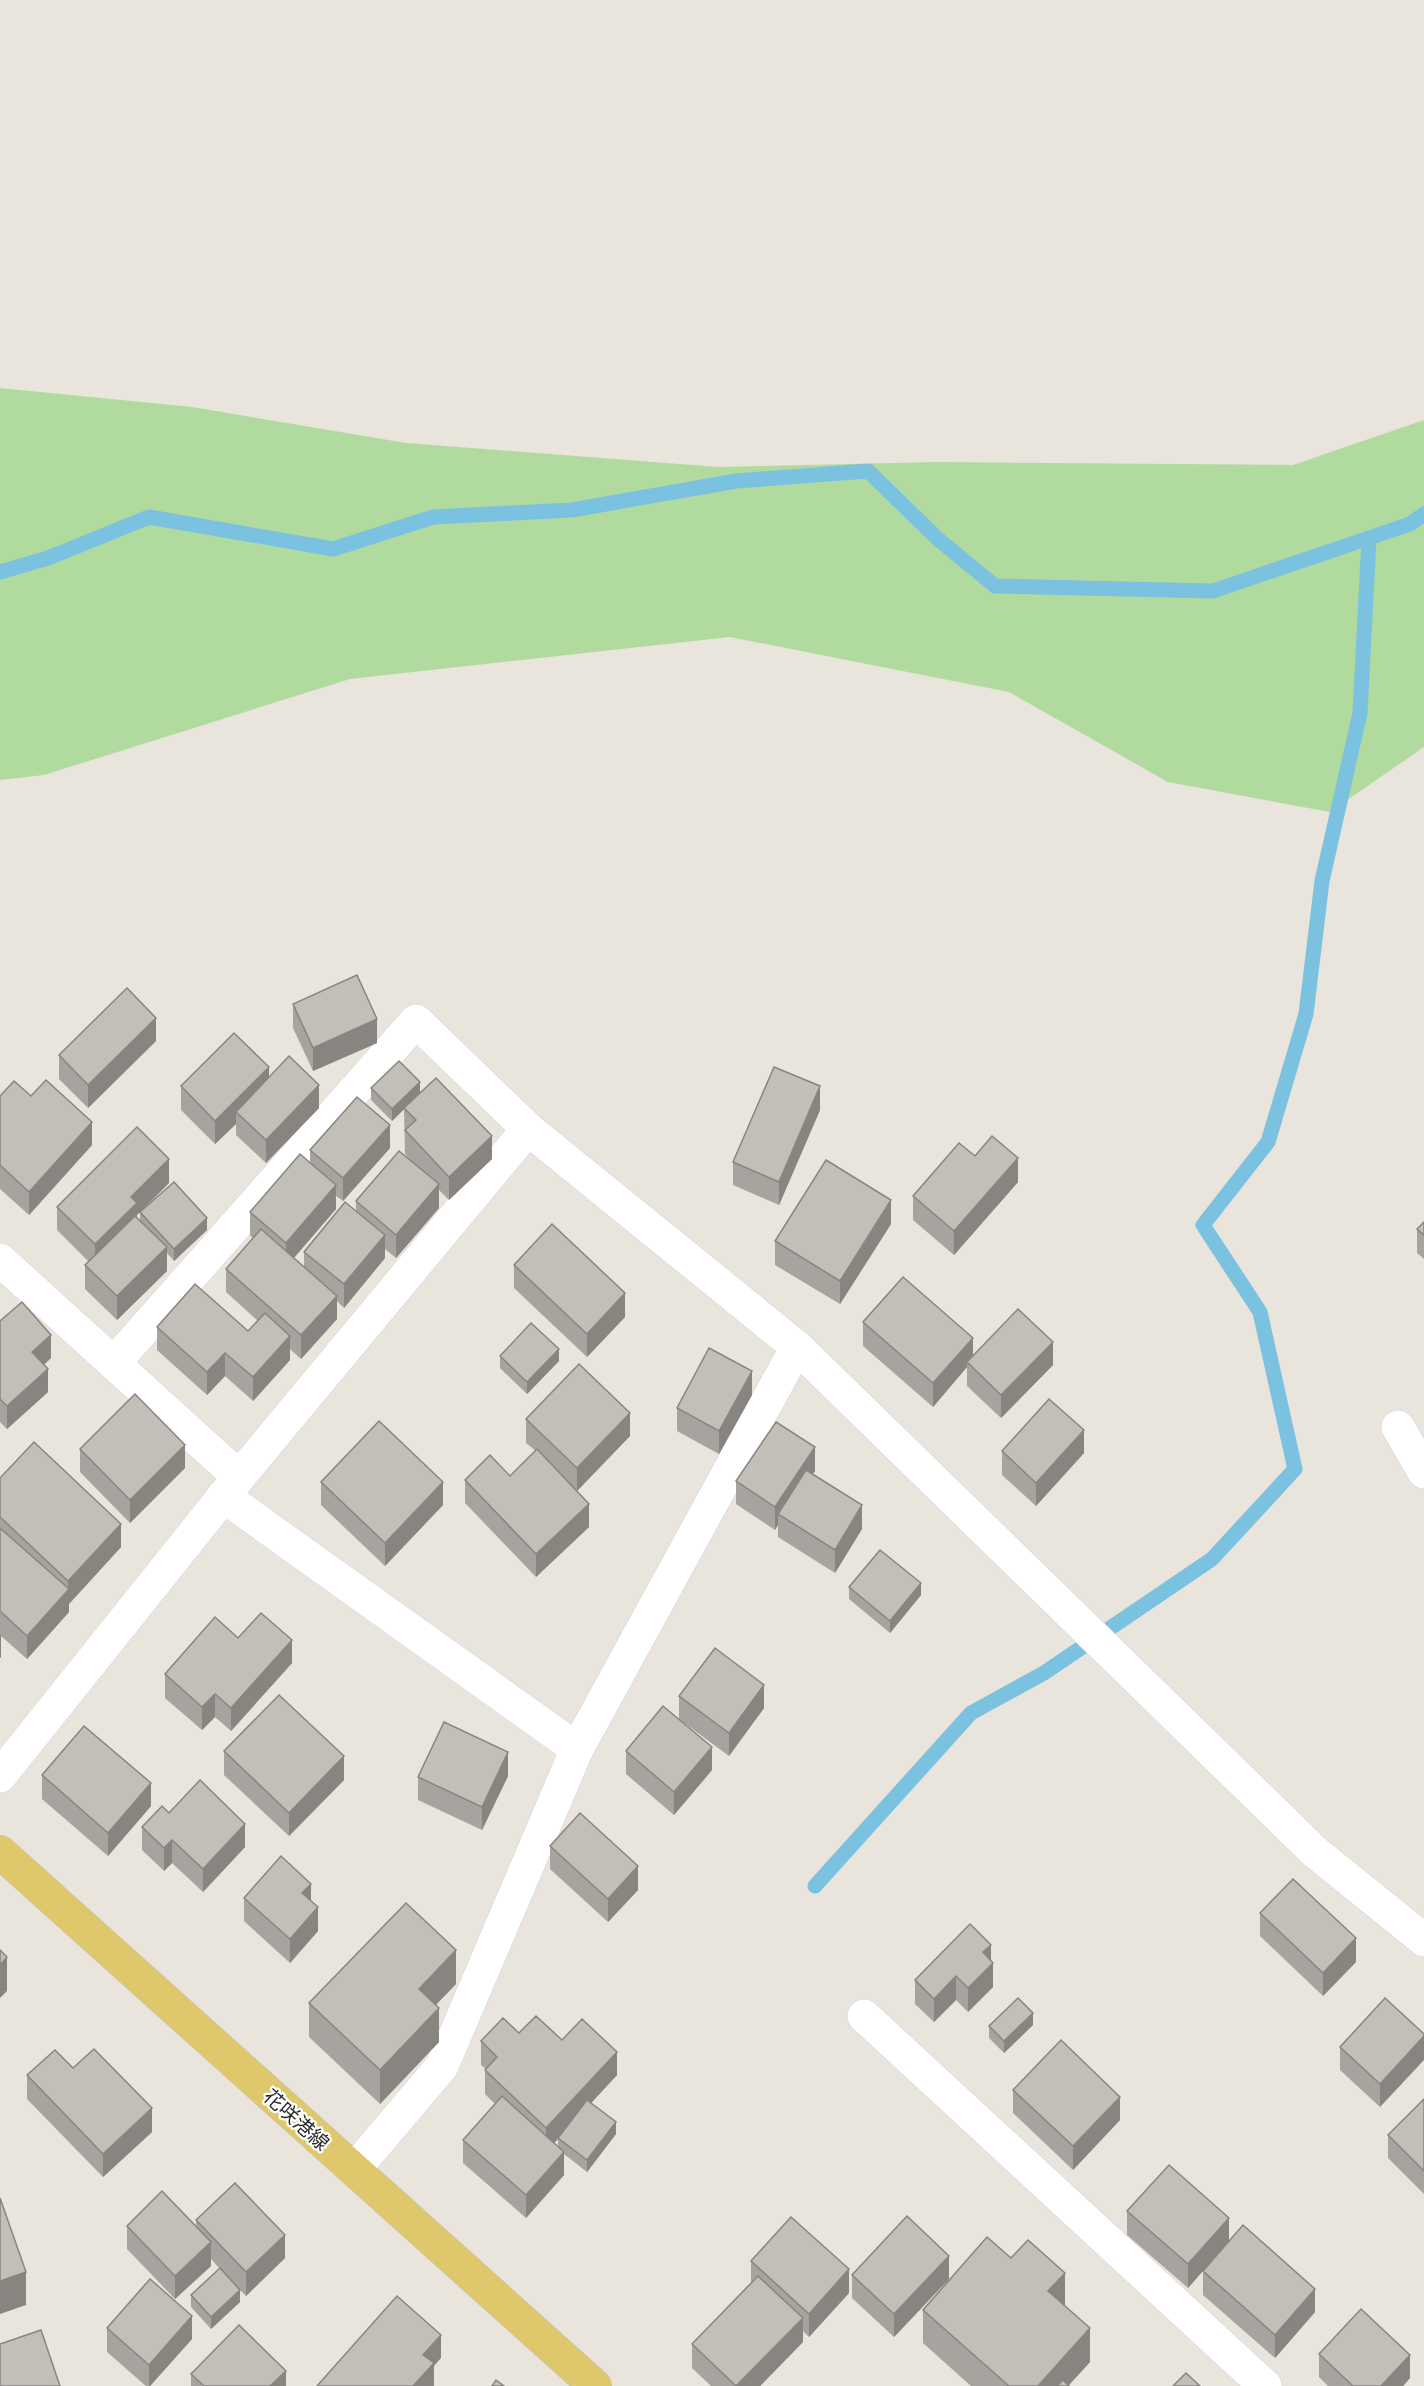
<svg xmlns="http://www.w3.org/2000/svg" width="1424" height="2386" viewBox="0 0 1424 2386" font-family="Lato,'Noto Sans JP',sans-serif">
<rect width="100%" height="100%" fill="#e9e4dc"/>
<polygon fill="#b1da9f" points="0,388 192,407 406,443 718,467 938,462 1293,465 1424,420 1424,747 1330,812 1168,782 1009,692 730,637 350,679 44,775 0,780"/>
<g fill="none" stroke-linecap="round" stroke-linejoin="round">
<g stroke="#7bc2e0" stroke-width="15">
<polyline points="0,572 48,558 149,517 333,549 433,517 572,510 736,481 868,471 938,539 995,586 1213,591 1410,524 1424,514"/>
<polyline points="815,1886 971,1713 1044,1673 1212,1559 1295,1469 1260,1312 1203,1225 1268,1142 1306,1014 1322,881 1360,713 1369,538"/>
</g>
<g stroke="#d2d4e0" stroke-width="34">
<g id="minor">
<polyline points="0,1260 239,1477"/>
<polyline points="114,1363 416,1021 528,1129"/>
<polyline points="1398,1427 1424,1472"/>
<polyline points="223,1496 577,1749"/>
<polyline points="0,1776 239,1477 528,1129 797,1347 1315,1852 1424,1940"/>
<polyline points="864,2016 1265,2386"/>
<polyline points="354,2170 442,2066 577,1749 797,1347"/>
</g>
</g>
<g stroke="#c3c3c3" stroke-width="34">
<polyline id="major" points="0,1852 595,2386"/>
</g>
<use href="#minor" stroke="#fff" stroke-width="33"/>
<use href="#major" stroke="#dfc86b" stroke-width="33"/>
</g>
<g fill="#a7a39e" fill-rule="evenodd">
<polygon points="293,1004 377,1043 313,1071 293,1028"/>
<polygon points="156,1041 88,1108 59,1079 59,1055"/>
<polygon points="269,1077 319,1108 266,1163 236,1135 236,1124 215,1144 181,1110 181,1086"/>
<polygon points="371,1088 420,1093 492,1159 449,1200 439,1190 439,1208 396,1258 385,1249 385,1258 344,1308 337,1301 337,1319 301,1359 290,1349 290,1360 253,1401 225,1376 207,1395 157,1350 157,1327 248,1331 258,1321 226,1292 226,1269 253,1238 250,1235 250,1212 310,1163 310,1150 390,1148 343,1201 336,1196 336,1209 294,1258 304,1268 304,1252 356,1211 356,1201 413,1163 405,1154 404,1109 392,1121 371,1100"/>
<polygon points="0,1096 31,1096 92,1145 29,1215 0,1189"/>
<polygon points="820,1110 779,1205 733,1185 733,1162"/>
<polygon points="975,1156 1018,1182 954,1255 913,1220 913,1196"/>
<polygon points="169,1183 137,1215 137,1217 140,1221 140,1212 207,1230 174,1261 167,1253 167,1271 117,1320 85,1289 85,1265 89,1262 57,1230 57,1207"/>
<polygon points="1424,1222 1424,1259 1417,1253 1417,1229"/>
<polygon points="891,1224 840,1304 775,1265 775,1241"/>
<polygon points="514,1265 625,1317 587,1357 514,1288"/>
<polygon points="0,1321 51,1358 44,1365 48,1392 7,1429 0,1422"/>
<polygon points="863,1322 973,1356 1053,1365 1001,1418 967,1386 967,1367 933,1407 863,1346"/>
<polygon points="500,1356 559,1361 527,1394 500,1368"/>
<polygon points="752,1395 719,1454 677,1431 677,1408"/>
<polygon points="526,1419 630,1436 577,1491 589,1527 536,1577 465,1503 465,1480 510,1476 536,1451 526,1443"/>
<polygon points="80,1449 185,1468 130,1523 80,1472"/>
<polygon points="1002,1451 1084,1453 1036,1506 1002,1475"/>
<polygon points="815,1471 812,1474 862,1529 835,1573 778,1537 778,1525 775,1530 736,1504 736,1481"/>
<polygon points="0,1478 121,1547 69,1604 69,1612 27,1659 1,1636 1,1657 0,1658"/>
<polygon points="321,1482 443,1505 385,1566 321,1505"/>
<polygon points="849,1587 921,1595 890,1633 849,1599"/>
<polygon points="238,1638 292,1663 231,1731 215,1717 202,1730 165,1698 165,1674"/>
<polygon points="679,1696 764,1708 729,1756 683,1722 712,1770 674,1815 626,1774 626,1751 679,1719"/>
<polygon points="224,1751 344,1780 289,1836 224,1775"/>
<polygon points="42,1775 151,1806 108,1856 42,1799"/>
<polygon points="508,1776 482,1830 418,1800 418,1777"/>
<polygon points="169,1813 245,1847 203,1892 172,1863 164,1871 142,1850 142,1827"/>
<polygon points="550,1846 638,1890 608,1922 550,1869"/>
<polygon points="244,1898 318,1931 290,1963 244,1921"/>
<polygon points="1260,1913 1356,1962 1323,1996 1260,1936"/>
<polygon points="991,1962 993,1987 968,2012 956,2000 934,2022 915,2004 915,1980"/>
<polygon points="456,1984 436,2005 439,2042 380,2104 309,2037 309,2003"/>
<polygon points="1385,1998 1380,2107 1340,2070 1340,2047"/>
<polygon points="1033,2025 1004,2053 989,2038 989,2026"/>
<path d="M519,2033L562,2040L617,2075L591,2103L616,2134L587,2172L564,2154V2175L526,2218L463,2163V2140L495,2104L485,2094V2070L486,2069L481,2065V2041ZM558,2138V2147L554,2143Z"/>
<polygon points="73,2068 152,2132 103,2177 27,2099 27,2075"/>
<polygon points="1013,2090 1120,2120 1073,2170 1013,2113"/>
<polygon points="1424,2099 1424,2194 1388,2158 1388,2135"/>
<polygon points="1127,2211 1229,2241 1315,2312 1275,2358 1203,2295 1203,2271 1223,2248 1188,2288 1127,2235"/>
<polygon points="196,2220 285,2258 246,2296 240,2290 240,2302 211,2329 191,2307 191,2295 220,2269 211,2259 211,2266 175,2299 127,2249 127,2226 196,2227"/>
<polygon points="751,2261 849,2293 809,2337 803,2331 803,2342 760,2386 711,2386 692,2368 692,2344 751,2283"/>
<polygon points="852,2275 949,2279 894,2337 852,2298"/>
<polygon points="1065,2305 1090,2362 1069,2385 1069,2386 971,2386 923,2343 923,2310"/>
<polygon points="107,2328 192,2339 150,2386 146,2386 107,2352"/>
<polygon points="1319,2354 1410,2378 1403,2386 1328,2386 1319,2377"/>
<polygon points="191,2374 286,2386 191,2386"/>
</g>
<g fill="#888581">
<polygon points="156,1018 156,1041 88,1108 88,1085"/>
<polygon points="377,1019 377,1043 313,1071 313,1048"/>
<polygon points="269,1067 269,1090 236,1112 236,1124 215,1144 215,1121"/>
<polygon points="420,1082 420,1094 392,1121 392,1109"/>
<polygon points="319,1085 319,1108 266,1163 266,1140"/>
<polygon points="820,1086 820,1110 779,1205 779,1182"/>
<polygon points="92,1122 92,1145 29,1215 29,1192"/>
<polygon points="390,1125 390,1148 343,1201 343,1178"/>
<polygon points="492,1136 492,1159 449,1200 449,1177"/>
<polygon points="1018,1158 1018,1182 954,1255 954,1231"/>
<polygon points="169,1159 169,1183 137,1215 137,1226 95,1268 95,1244 131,1197"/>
<polygon points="439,1184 439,1208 396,1258 396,1235"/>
<polygon points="336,1185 336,1209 286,1267 286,1243"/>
<polygon points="891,1200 891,1224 840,1304 840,1281"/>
<polygon points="207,1218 207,1230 174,1261 174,1249"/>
<polygon points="385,1235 385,1258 344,1308 344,1284"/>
<polygon points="167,1247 167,1271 117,1320 117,1296"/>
<polygon points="625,1293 625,1317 587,1357 587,1334"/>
<polygon points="337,1296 337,1319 301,1359 301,1335"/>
<polygon points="51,1335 51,1358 32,1375 32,1352"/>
<polygon points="290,1336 290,1360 253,1401 253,1377"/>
<polygon points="973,1338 973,1361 967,1362 967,1367 933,1407 933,1383"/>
<polygon points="1053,1342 1053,1365 1001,1418 1001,1395"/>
<polygon points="559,1349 559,1361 527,1394 527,1382"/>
<polygon points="225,1353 225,1376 207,1395 207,1372"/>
<polygon points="48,1369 48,1392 7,1429 7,1406"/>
<polygon points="752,1371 752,1395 719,1454 719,1431"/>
<polygon points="630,1413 630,1436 577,1491 577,1468"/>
<polygon points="1084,1430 1084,1453 1036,1506 1036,1483"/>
<polygon points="185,1445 185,1468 130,1523 130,1500"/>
<polygon points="815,1447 815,1471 784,1517 778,1514 778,1525 775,1530 775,1507"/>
<polygon points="443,1482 443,1505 385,1566 385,1543"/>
<polygon points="589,1504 589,1527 536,1577 536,1554"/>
<polygon points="862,1505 862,1529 835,1573 835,1550"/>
<polygon points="121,1524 121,1547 69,1604 69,1612 27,1659 27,1636 68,1589 68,1581"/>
<polygon points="921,1583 921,1595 890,1633 890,1621"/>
<polygon points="1,1634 1,1657 0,1658 0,1635"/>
<polygon points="292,1640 292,1663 231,1731 231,1708"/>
<polygon points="764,1685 764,1708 729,1756 729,1733"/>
<polygon points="215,1694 215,1717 202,1730 202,1707"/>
<polygon points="712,1747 712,1770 674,1815 674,1792"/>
<polygon points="508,1752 508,1776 482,1830 482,1807"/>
<polygon points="344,1756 344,1780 289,1836 289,1813"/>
<polygon points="151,1783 151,1806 108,1856 108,1833"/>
<polygon points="245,1824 245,1847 203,1892 203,1869"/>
<polygon points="172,1840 172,1863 164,1871 164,1848"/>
<polygon points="638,1866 638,1890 608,1922 608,1899"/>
<polygon points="311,1884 311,1907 302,1893"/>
<polygon points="318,1907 318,1931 290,1963 290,1939"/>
<polygon points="1356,1938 1356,1962 1323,1996 1323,1973"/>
<polygon points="991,1945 991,1965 993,1963 993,1987 968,2012 968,1988 983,1952"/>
<polygon points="456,1950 456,1984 419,2022 419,1989"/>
<polygon points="7,1957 7,1991 0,1998 0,1965"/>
<polygon points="956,1976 956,2000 934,2022 934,1999"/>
<polygon points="439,2008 439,2042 380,2104 380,2070"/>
<polygon points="1033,2013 1033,2025 1004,2053 1004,2041"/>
<polygon points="1424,2036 1424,2060 1380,2107 1380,2084"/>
<polygon points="617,2052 617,2075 546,2152 546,2128"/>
<polygon points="1120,2097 1120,2120 1073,2170 1073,2146"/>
<polygon points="152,2108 152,2132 103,2177 103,2154"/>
<polygon points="616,2122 616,2134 587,2172 587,2160"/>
<polygon points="564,2152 564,2175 526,2218 526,2195"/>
<polygon points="1229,2218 1229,2241 1188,2288 1188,2264"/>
<polygon points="285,2235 285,2258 246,2296 246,2272"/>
<polygon points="211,2242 211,2266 175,2299 175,2276"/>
<polygon points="949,2256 949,2279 894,2337 894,2314"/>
<polygon points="849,2269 849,2293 809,2337 809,2314"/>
<polygon points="26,2272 26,2305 0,2314 0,2281"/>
<polygon points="1065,2273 1065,2306 1048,2291"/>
<polygon points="1315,2289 1315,2312 1275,2358 1275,2335"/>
<polygon points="240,2290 240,2302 211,2329 211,2317"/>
<polygon points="192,2316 192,2339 150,2386 149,2386 149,2365"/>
<polygon points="803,2318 803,2342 760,2386 737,2386"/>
<polygon points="1090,2328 1090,2362 1068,2386 1038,2386"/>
<polygon points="441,2335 441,2358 434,2366 434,2386 413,2386 423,2355"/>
<polygon points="1410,2355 1410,2378 1403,2386 1381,2386"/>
<polygon points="286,2371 286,2386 270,2386"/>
</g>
<g fill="#c2beb8" stroke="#888581" stroke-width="1.5">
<polygon points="357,975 377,1019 313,1048 293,1004"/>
<polygon points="127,988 156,1018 88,1085 59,1055"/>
<polygon points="234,1033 269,1067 215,1121 181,1086"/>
<polygon points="289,1056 319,1085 266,1140 236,1112"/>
<polygon points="399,1061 420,1082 392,1109 371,1088"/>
<polygon points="774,1067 820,1086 779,1182 733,1162"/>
<polygon points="436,1078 492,1136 449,1177 405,1130 416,1120 404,1108"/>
<polygon points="46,1080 92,1122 29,1192 0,1165 0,1096 14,1081 31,1096"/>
<polygon points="357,1097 390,1125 343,1178 310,1150"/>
<polygon points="137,1127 169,1159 131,1197 137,1203 95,1244 57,1207"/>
<polygon points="992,1136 1018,1158 954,1231 913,1196 959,1143 975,1156"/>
<polygon points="399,1151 439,1184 396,1235 356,1201"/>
<polygon points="300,1154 336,1185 286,1243 250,1212"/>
<polygon points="826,1160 891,1200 840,1281 775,1241"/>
<polygon points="174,1182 207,1218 174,1249 140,1212"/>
<polygon points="345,1202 385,1235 344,1284 304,1252"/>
<polygon points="135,1216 167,1247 117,1296 85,1265"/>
<polygon points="1424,1222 1424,1235 1417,1229"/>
<polygon points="552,1224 625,1293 587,1334 514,1265"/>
<polygon points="261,1229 337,1296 301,1335 226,1269"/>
<polygon points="903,1277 973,1338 933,1383 863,1322"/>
<polygon points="195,1284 248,1331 265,1313 290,1336 253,1377 225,1353 207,1372 157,1327"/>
<polygon points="22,1302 51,1335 32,1352 48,1369 7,1406 0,1399 0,1321"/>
<polygon points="1018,1309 1053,1342 1001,1395 967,1362"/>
<polygon points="531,1323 559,1349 527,1382 500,1356"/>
<polygon points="709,1348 752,1371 719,1431 677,1408"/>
<polygon points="579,1364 630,1413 577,1468 526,1419"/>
<polygon points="135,1394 185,1445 130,1500 80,1449"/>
<polygon points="1049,1399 1084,1430 1036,1483 1002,1451"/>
<polygon points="379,1421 443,1482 385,1543 321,1482"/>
<polygon points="776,1422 815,1447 775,1507 736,1481"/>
<polygon points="34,1442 121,1524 68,1581 0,1517 0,1478"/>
<polygon points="537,1449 589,1504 536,1554 465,1480 490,1455 510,1476"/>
<polygon points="806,1470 862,1505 835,1550 778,1514"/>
<polygon points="0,1528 69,1589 27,1636 0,1611"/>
<polygon points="880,1550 921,1583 890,1621 849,1587"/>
<polygon points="261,1613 292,1640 231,1708 215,1694 202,1707 165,1674 215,1617 238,1638"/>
<polygon points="715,1648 764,1685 729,1733 679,1696"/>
<polygon points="279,1695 344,1756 289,1813 224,1751"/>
<polygon points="663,1706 712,1747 674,1792 626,1751"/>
<polygon points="444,1722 508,1752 482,1807 418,1777"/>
<polygon points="84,1726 151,1783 108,1833 42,1775"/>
<polygon points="200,1780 245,1824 203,1869 172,1840 164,1848 142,1827 162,1806 169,1813"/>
<polygon points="580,1813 638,1866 608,1899 550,1846"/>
<polygon points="281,1856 311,1884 302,1893 318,1907 290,1939 244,1898"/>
<polygon points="1293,1879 1356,1938 1323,1973 1260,1913"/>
<polygon points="406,1903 456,1950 419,1989 439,2008 380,2070 309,2003"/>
<polygon points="970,1924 991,1945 983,1952 993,1963 968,1988 956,1976 934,1999 915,1980"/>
<polygon points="0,1950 7,1957 0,1965"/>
<polygon points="1018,1998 1033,2013 1004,2041 989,2026"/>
<polygon points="1385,1998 1424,2034 1424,2036 1380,2084 1340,2047"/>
<polygon points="536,2016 562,2040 582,2019 617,2052 546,2128 485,2070 497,2057 481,2041 503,2018 519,2033"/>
<polygon points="1061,2040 1120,2097 1073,2146 1013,2090"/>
<polygon points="94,2049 152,2108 103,2154 27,2075 55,2050 73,2068"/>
<polygon points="502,2096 564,2152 526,2195 463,2140"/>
<polygon points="1424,2099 1424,2171 1388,2135"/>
<polygon points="587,2100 616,2122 587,2160 558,2138"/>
<polygon points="1169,2165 1229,2218 1188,2264 1127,2211"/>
<polygon points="235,2183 285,2235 246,2272 196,2220"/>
<polygon points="162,2191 211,2242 175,2276 127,2226"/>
<polygon points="0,2198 26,2272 0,2281"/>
<polygon points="907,2216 949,2256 894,2314 852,2275"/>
<polygon points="791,2217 849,2269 809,2314 751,2261"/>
<polygon points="1243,2225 1315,2289 1275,2335 1203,2271"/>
<polygon points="987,2237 1011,2258 1028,2240 1065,2273 1048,2291 1090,2328 1038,2386 1009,2386 923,2310"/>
<polygon points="220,2268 240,2290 211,2317 191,2295"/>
<polygon points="758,2276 803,2318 736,2386 692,2344"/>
<polygon points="150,2279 192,2316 149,2365 107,2328"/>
<polygon points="397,2296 441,2335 423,2355 434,2363 413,2386 317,2386"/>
<polygon points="1361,2309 1410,2355 1381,2386 1353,2386 1319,2354"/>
<polygon points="239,2325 286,2371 270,2386 204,2386 191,2374"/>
<polygon points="41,2330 60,2386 0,2386 0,2344"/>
<polygon points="1186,2373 1200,2386 1173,2386"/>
<polygon points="496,2380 504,2386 492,2386"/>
<polygon points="1063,2380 1069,2386 1057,2386"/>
</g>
<g text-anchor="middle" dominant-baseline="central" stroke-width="4.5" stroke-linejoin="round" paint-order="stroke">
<g font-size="20" fill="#292929" stroke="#fff">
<text transform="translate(297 2119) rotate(42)">花咲港線</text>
</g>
</g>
</svg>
